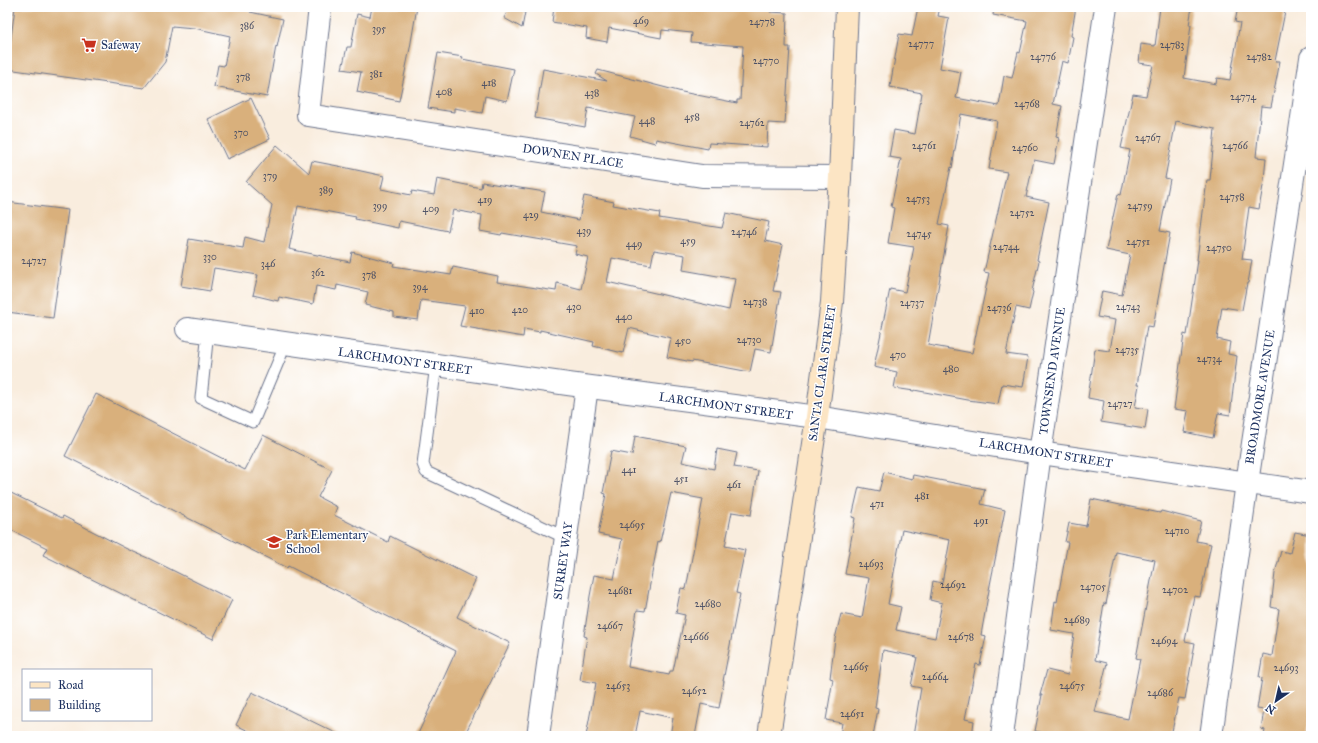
<svg xmlns="http://www.w3.org/2000/svg" width="1318" height="743" viewBox="0 0 1318 743" font-family="'IM FELL Great Primer',serif">
<rect width="100%" height="100%" fill="#fff"/>
<filter id="ink" filterUnits="userSpaceOnUse"><feTurbulence type="fractalNoise" baseFrequency=".025" numOctaves="2"/><feDisplacementMap in="SourceGraphic" scale="8" xChannelSelector="R" yChannelSelector="G"/><feConvolveMatrix kernelMatrix="1 2 1 2 8 2 1 2 1" color-interpolation-filters="sRGB"/></filter>
<filter id="wash" filterUnits="userSpaceOnUse"><feTurbulence type="fractalNoise" baseFrequency=".012" numOctaves="4" result="noise"/><feDisplacementMap in="SourceGraphic" scale="16" xChannelSelector="R" yChannelSelector="G"/><feGaussianBlur stdDeviation="0.9" result="paint"/><feColorMatrix in="noise" values="0 0 0 0 0 0 0 0 0 0 0 0 0 0 0 0 0 1.4 0 .05"/><feComposite in="paint" operator="in"/></filter>
<g filter="url(#wash)">
<rect width="100%" height="100%" fill="#f9edde"/>
<g id="blocks">
<g fill="#d9b07b" fill-rule="evenodd">
<polygon points="15,7 251,7 250,12 283,19 277,47 276,46 267,97 214,87 218,65 224,66 230,36 194,28 172,26 165,62 144,88 7,69"/>
<polygon points="372,7 417,7 410,48 399,101 357,92 361,72 342,69 347,47 351,47 357,14 370,17"/>
<polygon points="510,7 526,7 522,28 504,18"/>
<polygon points="554,7 770,7 770,12 787,13 786,47 790,47 785,124 768,123 767,147 709,143 708,149 656,139 655,143 630,136 635,117 588,108 585,127 535,118 543,69 607,81 596,74 598,70 682,92 737,103 737,100 740,100 743,46 691,42 692,33 662,30 661,38 609,28 607,42 586,38 587,28 552,22"/>
<path d="M918,7H940L938,16L949,18L940,68L961,72L956,98L999,106L1004,76L1012,78L1018,52L1020,53L1027,21L993,15L994,7H1076L1071,36L1073,37L1068,63L1062,61L1053,104L1062,106L1056,137L1059,138L1054,164L1034,160L1026,197L1049,202L1037,260L1039,261L1032,291L1033,292L1029,310L1016,307L1006,354L1028,357L1023,387L1002,384L998,404L968,400L914,390V391L894,388L897,372L874,367L890,289L905,292L914,247L888,243L894,208L891,207L901,159L889,157L894,130L915,134L922,93L890,87L899,34L912,36ZM961,114L997,121L989,169L1007,172L984,272L989,273L972,353L928,345L949,226L939,224L951,167L952,168Z"/>
<polygon points="1160,7 1192,7 1189,25 1191,25 1184,78 1216,84 1217,78 1230,80 1240,23 1235,22 1238,7 1286,7 1275,61 1280,61 1271,107 1261,106 1256,157 1266,158 1264,180 1259,209 1249,207 1242,259 1252,260 1248,283 1247,283 1242,310 1222,307 1217,339 1230,342 1228,354 1237,356 1230,415 1218,413 1213,438 1184,432 1188,411 1174,409 1184,334 1187,335 1198,260 1197,260 1207,180 1210,180 1215,129 1176,121 1165,178 1170,179 1160,231 1170,233 1153,327 1147,326 1137,385 1139,385 1135,407 1148,409 1145,429 1101,422 1104,401 1088,398 1095,349 1110,351 1115,320 1097,317 1102,291 1122,295 1130,255 1106,250 1118,194 1121,195 1130,150 1121,148 1133,94 1146,96 1153,65 1139,63 1141,44 1155,46"/>
<polygon points="438,53 463,57 462,59 514,69 507,101 485,96 482,113 454,108 454,112 428,108"/>
<polygon points="251,98 270,139 227,159 208,119"/>
<path d="M277,145L309,173L312,161L338,166L384,176L381,189L411,195L412,191L434,195L437,179L481,188L482,182L545,192L541,212L579,220L584,196L614,202L613,205L660,213L659,218L722,228L726,213L769,222L765,241L783,245L773,291L781,292L771,352L755,349L750,372L692,361V362L667,357L671,338L629,328L623,353L593,346L594,342L540,330V332L524,329L523,337L460,326L465,306L421,300L418,320L394,317V312L365,305L368,292L337,285L336,290L316,286L313,304L279,297L278,301L253,295L258,275L214,268L210,291L181,286L189,239L243,248L245,237L264,242L272,205L246,182ZM298,206L356,217L355,219L398,228L399,221L448,231L453,210L482,215L480,231L501,235L502,233L577,246L575,254L588,257L581,289L557,283L556,291L497,282L498,276L453,267L451,275L393,266L394,263L352,252L350,262L289,249ZM654,250L685,255L683,270L735,279L729,310L607,282L612,258L651,265Z"/>
<polygon points="7,202 68,210 53,318 7,312"/>
<polygon points="96,394 245,470 263,435 332,470 318,497 337,507 334,515 388,542 390,536 476,579 457,617 510,643 464,736 417,736 456,651 288,566 287,568 65,456"/>
<path d="M635,436L686,446L682,462L714,469L717,449L737,453L734,467L758,471L751,515L732,512L725,546L745,550L736,593L740,594L723,681H724L719,708L701,704L695,736H670L673,718L640,711L635,736H586L596,683L580,680L587,637L584,636L590,596L594,575L614,579L622,539L598,534L606,494L603,493L611,451L632,455ZM671,493L703,499L686,589L681,588L676,613L685,615L673,671H670L669,675L628,667L637,610L645,611L658,541L660,542Z"/>
<path d="M884,472L912,479L913,475L985,489L981,504L1005,510L989,590L981,635L986,636L980,665L976,664L965,719L974,721L972,736H913L921,688L911,686L917,657L883,650L875,708L878,709L873,736H840L842,723L826,720L833,679L830,678L835,639L841,614L862,618L869,578L845,574L855,518L852,517L859,487L879,491ZM902,530L950,540L942,583L933,581L930,600L942,603L935,638L896,630L901,607L888,604Z"/>
<polygon points="7,491 62,518 63,516 127,549 150,559 232,600 213,639 43,555 47,548 7,528"/>
<path d="M1091,499L1160,513L1161,511L1201,521L1196,541L1211,544L1200,597L1194,596L1185,641L1195,643L1185,699L1179,698L1171,736H1057L1035,731L1042,695H1040L1047,670L1068,675L1074,634L1051,630L1055,601L1057,602L1068,542H1065L1069,523L1086,526ZM1116,552L1155,560L1136,658L1140,659L1128,719L1095,712L1107,663L1095,660L1104,603L1106,604Z"/>
<polygon points="1295,532 1311,535 1311,710 1306,736 1264,736 1265,730 1261,729 1264,710 1257,709 1262,678 1259,677 1263,654 1272,656 1279,609 1271,607 1275,573 1281,551 1290,553"/>
<polygon points="252,692 342,736 259,736 236,725"/>
</g>
</g>
</g>
<g filter="url(#ink)">
<use href="#blocks" fill-opacity="0" stroke="#69728b" stroke-width="1"/>
<g fill="none" stroke-linecap="round" stroke-linejoin="round">
<g stroke="#69728b" stroke-width="13">
<g id="lane">
<polyline points="208,332 201,398 253,422 286,343"/>
<polyline points="436,365 423,464 426,472 566,538"/>
</g>
</g>
<g stroke="#69728b" stroke-width="24">
<g id="street">
<polyline points="320,7 308,115 702,176 840,177"/>
<polyline points="187,329 568,384 817,417 1040,453 1311,492"/>
<polyline points="538,736 587,387"/>
<polyline points="1002,736 1040,453 1106,7"/>
<polyline points="1211,736 1247,483 1311,58"/>
</g>
</g>
<g stroke="#69728b" stroke-width="24">
<polyline id="secondary" points="769,736 817,417 832,302 840,177 847,7"/>
</g>
<use href="#lane" stroke="#fff" stroke-width="11"/>
<use href="#street" stroke="#fff" stroke-width="22"/>
<use href="#secondary" stroke="#fce5c4" stroke-width="22"/>
</g>
</g>
<defs>
<g id="supermarket-bare" transform="scale(1.2)"><path d="M-6-5.5h2.5l.6 2H6L4.5 2H-2.5L-4.4-4H-6ZM-1.5 3.2a1.3 1.3 0 1 0 .1 0ZM3 3.2a1.3 1.3 0 1 0 .1 0Z" fill="#c8321e" stroke="#fff" stroke-width="2.5" paint-order="stroke"/></g>
<g id="school-bare" transform="scale(1.2)"><path d="M0-5L7-2L0 1L-7-2ZM-4 1L0 2.5L4 1V4Q0 6-4 4Z" fill="#c8321e" stroke="#fff" stroke-width="2.5" paint-order="stroke"/></g>
</defs>
<g fill-rule="evenodd">
<use href="#supermarket-bare" x="89" y="45"/>
<use href="#school-bare" x="274" y="542"/>
</g>
<g text-anchor="middle" dominant-baseline="central" stroke-width="3" stroke-linejoin="round" paint-order="stroke">
<g font-size="10" fill="#4a4f65">
<text x="641" y="21">469</text>
<text x="762" y="22">24778</text>
<text x="247" y="26">386</text>
<text x="379" y="29">395</text>
<text x="921" y="44">24777</text>
<text x="1172" y="45">24783</text>
<text x="1043" y="57">24776</text>
<text x="1259" y="57">24782</text>
<text x="766" y="61">24770</text>
<text x="376" y="74">381</text>
<text x="243" y="77">378</text>
<text x="489" y="83">418</text>
<text x="444" y="92">408</text>
<text x="592" y="93">438</text>
<text x="1243" y="97">24774</text>
<text x="1027" y="104">24768</text>
<text x="692" y="117">458</text>
<text x="647" y="121">448</text>
<text x="752" y="123">24762</text>
<text x="241" y="133">370</text>
<text x="1148" y="138">24767</text>
<text x="924" y="146">24761</text>
<text x="1235" y="146">24766</text>
<text x="1025" y="148">24760</text>
<text x="270" y="176">379</text>
<text x="326" y="190">389</text>
<text x="1232" y="197">24758</text>
<text x="918" y="199">24753</text>
<text x="485" y="200">419</text>
<text x="380" y="206">399</text>
<text x="1140" y="206">24759</text>
<text x="431" y="209">409</text>
<text x="1022" y="213">24752</text>
<text x="531" y="215">429</text>
<text x="584" y="231">439</text>
<text x="744" y="232">24746</text>
<text x="919" y="234">24745</text>
<text x="688" y="241">459</text>
<text x="1138" y="242">24751</text>
<text x="634" y="244">449</text>
<text x="1006" y="247">24744</text>
<text x="1219" y="248">24750</text>
<text x="210" y="257">330</text>
<text x="34" y="261">24727</text>
<text x="268" y="264">346</text>
<text x="318" y="273">362</text>
<text x="369" y="275">378</text>
<text x="420" y="287">394</text>
<text x="755" y="302">24738</text>
<text x="912" y="303">24737</text>
<text x="574" y="307">430</text>
<text x="1128" y="307">24743</text>
<text x="999" y="308">24736</text>
<text x="520" y="310">420</text>
<text x="477" y="311">410</text>
<text x="624" y="317">440</text>
<text x="749" y="340">24730</text>
<text x="683" y="341">450</text>
<text x="1127" y="350">24735</text>
<text x="898" y="355">470</text>
<text x="1209" y="359">24734</text>
<text x="951" y="369">480</text>
<text x="1120" y="404">24727</text>
<text x="629" y="470">441</text>
<text x="681" y="479">451</text>
<text x="734" y="485">461</text>
<text x="922" y="496">481</text>
<text x="877" y="504">471</text>
<text x="981" y="521">491</text>
<text x="632" y="525">24695</text>
<text x="1177" y="531">24710</text>
<text x="871" y="564">24693</text>
<text x="953" y="585">24692</text>
<text x="1093" y="587">24705</text>
<text x="1175" y="590">24702</text>
<text x="620" y="591">24681</text>
<text x="708" y="604">24680</text>
<text x="1077" y="620">24689</text>
<text x="610" y="626">24667</text>
<text x="696" y="637">24666</text>
<text x="961" y="637">24678</text>
<text x="1164" y="641">24694</text>
<text x="856" y="667">24665</text>
<text x="1286" y="668">24693</text>
<text x="935" y="677">24664</text>
<text x="618" y="686">24653</text>
<text x="1072" y="686">24675</text>
<text x="694" y="691">24652</text>
<text x="1160" y="693">24686</text>
<text x="852" y="714">24651</text>
</g>
<g font-size="12" fill="#1b2f5e" stroke="#fff" text-anchor="start">
<text x="101" y="45">Safeway</text>
<text x="286" y="535">Park Elementary<tspan x="286" dy="14">School</tspan></text>
</g>
<g font-size="12" fill="#1b2f5e" stroke="#fff">
<text transform="translate(573 156) rotate(9)">DOWNEN PLACE</text>
<text transform="translate(405 361) rotate(8)">LARCHMONT STREET</text>
<text transform="translate(1052 371) rotate(-82)">TOWNSEND AVENUE</text>
<text transform="translate(822 373) rotate(-82)">SANTA CLARA STREET</text>
<text transform="translate(1260 397) rotate(-81)">BROADMORE AVENUE</text>
<text transform="translate(726 406) rotate(8)">LARCHMONT STREET</text>
<text transform="translate(1046 453) rotate(9)">LARCHMONT STREET</text>
<text transform="translate(563 561) rotate(-82)">SURREY WAY</text>
</g>
</g>
<rect width="1318" height="743" fill="none" stroke="#fff" stroke-width="24"/>
<rect x="22" y="669" width="130" height="52" fill="#ffffff" stroke="#a4acbf"/>
<rect x="30" y="682" width="20" height="6" fill="#fce5c4" stroke="#a4acbf"/>
<text x="58" y="689" font-size="12" fill="#1b2f5e">Road</text>
<rect x="30" y="699" width="20" height="12" fill="#d9b07b" stroke="#a4acbf"/>
<text x="58" y="709" font-size="12" fill="#1b2f5e">Building</text>
<g transform="translate(1276 701) rotate(214)" stroke="#ffffff" stroke-width="3" paint-order="stroke">
<path d="M0-3L7 15L0 10L-7 15Z" fill="#1b2f5e"/>
<text y="-6" font-size="11" font-weight="bold" text-anchor="middle" fill="#1b2f5e">N</text>
</g>
</svg>
